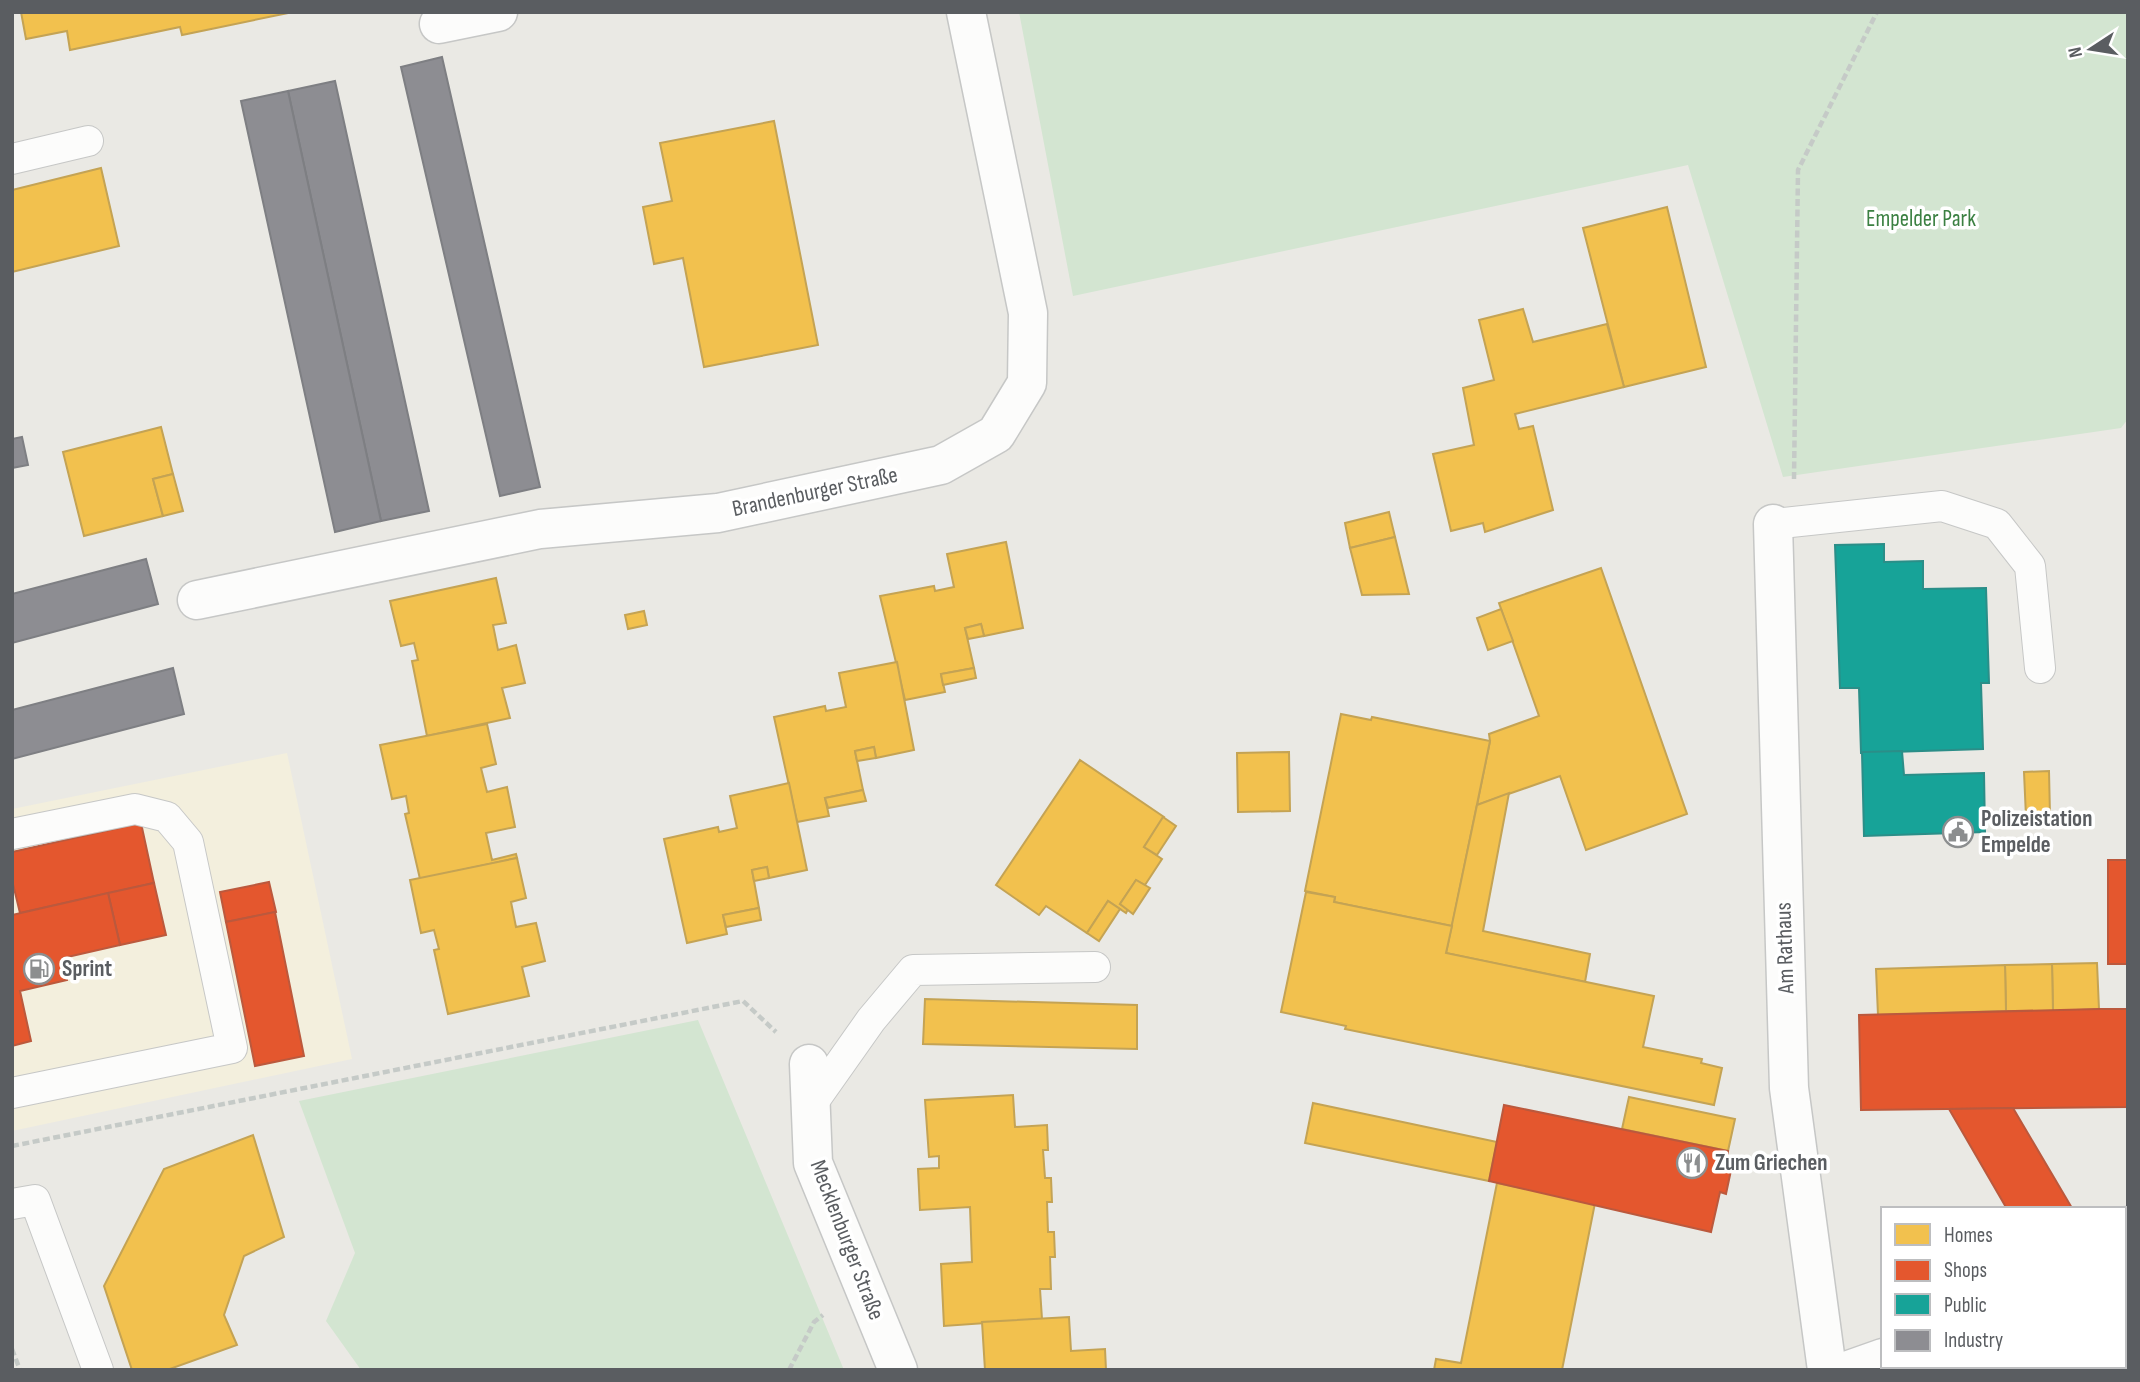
<svg xmlns="http://www.w3.org/2000/svg" width="2140" height="1382" viewBox="0 0 2140 1382" font-family="'Sofia Sans Condensed',sans-serif">
<rect width="100%" height="100%" fill="#eae9e4"/>
<polygon fill="#f3efdd" points="287,753 352,1059 12,1131 12,809"/>
<g fill="#d3e5d1">
<polygon points="1019,12 2128,12 2128,419 2121,428 1783,477 1688,165 1073,296"/>
<polygon points="698,1020 844,1370 361,1370 326,1321 355,1253 299,1101"/>
</g>
<g fill="#f2c14e" stroke="#c4a354" stroke-width="2">
<polygon points="21,12 293,12 182,35 180,27 70,50 67,31 26,39"/>
<polygon points="774,121 818,345 704,367 683,258 654,264 643,207 672,201 660,143"/>
<polygon points="101,168 119,246 12,272 12,190"/>
<polygon points="1667,207 1706,367 1624,387 1583,228"/>
<polygon points="1523,309 1533,342 1607,324 1624,387 1515,414 1519,429 1533,426 1553,510 1485,532 1483,523 1451,531 1433,454 1474,445 1463,388 1494,380 1479,320"/>
<polygon points="161,427 173,474 153,479 163,516 84,536 63,452"/>
<polygon points="173,474 183,511 163,516 153,479"/>
<polygon points="1389,512 1395,537 1350,548 1345,523"/>
<polygon points="1395,537 1409,594 1362,595 1350,548"/>
<polygon points="1006,542 1023,628 984,636 981,624 965,628 974,668 941,674 945,692 905,700 880,596 934,586 935,591 954,587 947,554"/>
<polygon points="1601,568 1687,814 1586,850 1560,776 1477,805 1490,741 1489,734 1539,716 1499,603"/>
<polygon points="496,578 506,623 493,625 498,650 516,645 525,683 502,688 510,718 427,736 412,661 418,660 414,643 401,646 390,601"/>
<polygon points="1501,609 1513,641 1488,650 1477,618"/>
<polygon points="644,611 647,625 628,629 625,615"/>
<polygon points="981,624 984,636 968,639 965,628"/>
<polygon points="897,662 914,750 876,758 874,747 855,751 863,790 825,798 829,816 797,822 774,717 825,706 826,711 846,707 839,673"/>
<polygon points="974,668 976,678 943,685 941,674"/>
<polygon points="1341,714 1371,720 1372,717 1490,741 1452,926 1334,902 1335,897 1305,891"/>
<polygon points="487,724 496,764 481,768 487,792 507,787 515,827 486,833 492,860 516,854 517,858 420,879 405,814 409,813 406,796 392,799 380,745"/>
<polygon points="874,747 876,758 857,761 855,751"/>
<polygon points="1289,752 1290,811 1238,812 1237,753"/>
<polygon points="1080,760 1164,817 1144,847 1162,859 1145,885 1136,880 1120,904 1128,909 1126,913 1108,901 1087,933 1046,906 1039,915 996,885"/>
<polygon points="2049,771 2050,816 2026,817 2024,772"/>
<polygon points="789,783 807,870 769,878 767,867 752,870 759,908 723,915 727,934 687,943 664,839 718,827 719,832 737,828 730,796"/>
<polygon points="863,790 866,801 828,808 825,798"/>
<polygon points="1509,793 1483,931 1590,954 1585,982 1446,953 1477,805"/>
<polygon points="1163,817 1176,826 1157,855 1144,847"/>
<polygon points="517,858 526,898 511,902 516,927 536,923 545,961 522,967 529,996 448,1014 434,950 439,949 434,930 421,933 410,880"/>
<polygon points="767,867 769,878 754,881 752,870"/>
<polygon points="1136,880 1150,888 1133,914 1120,904"/>
<polygon points="1306,892 1335,897 1334,902 1452,926 1446,953 1654,996 1643,1047 1702,1059 1701,1063 1722,1068 1714,1105 1345,1029 1346,1026 1281,1012"/>
<polygon points="1108,901 1120,909 1099,941 1087,933"/>
<polygon points="759,908 761,920 726,927 723,915"/>
<polygon points="2097,963 2099,1009 2053,1011 2052,964"/>
<polygon points="2052,964 2053,1011 2006,1011 2005,965"/>
<polygon points="2005,965 2006,1011 1878,1015 1876,969"/>
<polygon points="925,999 1137,1005 1137,1049 923,1044"/>
<polygon points="1013,1095 1015,1127 1047,1125 1048,1150 1043,1150 1045,1178 1051,1178 1052,1202 1047,1202 1048,1232 1054,1232 1055,1257 1050,1257 1051,1289 1040,1289 1042,1319 944,1326 941,1264 972,1262 970,1207 920,1210 918,1169 939,1168 939,1156 929,1157 925,1100"/>
<polygon points="1629,1097 1735,1119 1728,1151 1622,1129"/>
<polygon points="1313,1103 1497,1142 1489,1181 1305,1143"/>
<polygon points="253,1135 284,1237 244,1256 224,1315 237,1345 167,1370 132,1370 104,1286 164,1169"/>
<polygon points="1497,1183 1595,1203 1562,1370 1434,1370 1436,1359 1461,1363"/>
<polygon points="1069,1317 1071,1351 1105,1349 1106,1370 985,1370 982,1322"/>
<polygon points="2128,1323 2128,1370 2100,1370 2097,1366 2124,1366 2124,1326"/>
</g>
<g fill="#e4572e" stroke="#bb593d" stroke-width="2">
<polygon points="141,823 154,883 20,913 12,880 12,852"/>
<rect x="2108" y="860" width="20" height="104"/>
<polygon points="269,882 276,912 226,922 220,892"/>
<polygon points="154,883 166,935 120,945 108,893"/>
<polygon points="108,893 120,945 63,958 67,980 20,991 31,1041 12,1046 12,915"/>
<polygon points="275,912 304,1056 255,1066 226,922"/>
<polygon points="2099,1009 2128,1009 2128,1107 1861,1110 1859,1015"/>
<polygon points="1504,1105 1728,1151 1727,1159 1733,1161 1726,1194 1720,1192 1711,1232 1489,1181"/>
<polygon points="2013,1108 2072,1208 2070,1209 2007,1209 1949,1109"/>
</g>
<g fill="#17a398" stroke="#2b8e88" stroke-width="2">
<polygon points="1884,544 1884,562 1923,561 1923,589 1986,588 1989,683 1981,683 1983,749 1861,753 1859,688 1840,688 1835,545"/>
<polygon points="1902,751 1904,775 1984,773 1985,832 1864,836 1862,752"/>
</g>
<g fill="#8d8d92" stroke="#7e7f83" stroke-width="2">
<polygon points="442,57 540,487 500,496 401,67"/>
<polygon points="335,81 429,511 381,521 288,91"/>
<polygon points="288,91 381,521 335,532 241,101"/>
<polygon points="22,437 28,465 12,468 12,439"/>
<polygon points="146,559 158,604 12,643 12,594"/>
<polygon points="173,668 184,714 12,759 12,710"/>
</g>
<g fill="none" stroke-linecap="round" stroke-linejoin="round">
<g stroke="#c6c7c6" stroke-width="32">
<g id="lane">
<polyline points="12,159 88,141"/>
<polyline points="1773,524 1942,506 1997,524 2030,566 2040,668"/>
<polyline points="12,834 135,809 167,817 188,842 232,1048 12,1093"/>
<polyline points="811,1105 871,1020 913,970 1095,967"/>
<polyline points="12,1204 35,1200 98,1370"/>
</g>
</g>
<g stroke="#c6c7c6" stroke-width="41">
<g id="street">
<polyline points="439,24 498,12"/>
<polyline points="1773,524 1789,1088 1827,1370"/>
<polyline points="197,600 540,529 718,513 941,465 996,434 1027,383 1028,313 966,12"/>
<polyline points="809,1064 813,1163 898,1370"/>
<polyline points="2124,1227 2128,1226"/>
<polyline points="1849,1370 1883,1358"/>
</g>
</g>
<g stroke="#c5cac7" stroke-width="4.5" stroke-dasharray="7 3.5" stroke-linecap="butt">
<polyline points="1794,479 1798,170 1877,12"/>
<polyline points="12,1146 743,1001 776,1032"/>
<polyline points="12,1349 20,1370"/>
<polyline points="2084,1366 2087,1370"/>
<polyline points="789,1370 814,1322 823,1315"/>
</g>
<use href="#lane" stroke="#fcfcfb" stroke-width="30"/>
<use href="#street" stroke="#fcfcfb" stroke-width="38"/>
</g>
<defs>
<g id="civic-ring" transform="scale(1.575)"><circle r="9.5" fill="#fff" stroke="#8c8e8f" stroke-width="1.5"/><path d="M-.6-6.5H3V-4.5H.6V-3L4-1V1h2V6H-6V1h2V-1L-.6-3ZM-1.2 2.5V6h2.4V2.5Z" fill="#8c8e8f"/></g>
<g id="fuel-ring" transform="scale(1.575)"><circle r="9.5" fill="#fff" stroke="#8c8e8f" stroke-width="1.5"/><path d="M-5.5-6h7V0h2V4h1.3V-2.5L3-4.5l.8-.8L6-3V5H2.5V1h-1V6h-7ZM-4.2-4.7v3.2H.2V-4.7Z" fill="#8c8e8f"/></g>
<g id="restaurant-ring" transform="scale(1.575)"><circle r="9.5" fill="#fff" stroke="#8c8e8f" stroke-width="1.5"/><path d="M-5-6h1v4h1v-4h1v4h1v-4h1v5L-1.5 .5V6h-2V.5L-5-1ZM5-6V6H3V1.5H1.5Q1.5-4 5-6Z" fill="#8c8e8f"/></g>
</defs>
<g fill-rule="evenodd">
<use href="#civic-ring" x="1958" y="832"/>
<use href="#fuel-ring" x="39" y="969"/>
<use href="#restaurant-ring" x="1692" y="1163"/>
</g>
<g text-anchor="middle" dominant-baseline="central" stroke-width="7" stroke-linejoin="round" paint-order="stroke">
<g font-size="23" fill="#3b8042" stroke="#fff">
<text x="1921" y="219">Empelder Park</text>
</g>
<g font-size="23" fill="#5a5d61" stroke="#fff">
<text transform="translate(815 492) rotate(-12)">Brandenburger Straße</text>
<text transform="translate(1785 948) rotate(-92)">Am Rathaus</text>
<text transform="translate(847 1240) rotate(69)">Mecklenburger Straße</text>
</g>
<g font-size="23" font-weight="bold" fill="#5a5d61" stroke="#fff" text-anchor="start">
<text x="1981" y="819">Polizeistation<tspan x="1981" dy="26">Empelde</tspan></text>
<text x="62" y="969">Sprint</text>
<text x="1715" y="1163">Zum Griechen</text>
</g>
</g>
<rect width="2140" height="1382" fill="none" stroke="#5a5d61" stroke-width="28"/>
<rect x="1881" y="1207" width="245" height="161" fill="#ffffff" stroke="#bdbec0" stroke-width="2"/>
<rect x="1895" y="1224" width="35" height="21" fill="#f2c14e" stroke="#bdbec0" stroke-width="2"/>
<text x="1944" y="1242" font-size="21" fill="#5a5d61">Homes</text>
<rect x="1895" y="1260" width="35" height="21" fill="#e4572e" stroke="#bdbec0" stroke-width="2"/>
<text x="1944" y="1277" font-size="21" fill="#5a5d61">Shops</text>
<rect x="1895" y="1294" width="35" height="21" fill="#17a398" stroke="#bdbec0" stroke-width="2"/>
<text x="1944" y="1312" font-size="21" fill="#5a5d61">Public</text>
<rect x="1895" y="1330" width="35" height="21" fill="#8d8d92" stroke="#bdbec0" stroke-width="2"/>
<text x="1944" y="1347" font-size="21" fill="#5a5d61">Industry</text>
<g transform="translate(2091 49) rotate(258)" stroke="#ffffff" stroke-width="5" paint-order="stroke">
<path d="M0-5L12 26L0 18L-12 26Z" fill="#5a5d61"/>
<text y="-10" font-size="19" font-weight="bold" text-anchor="middle" fill="#5a5d61">N</text>
</g>
</svg>
